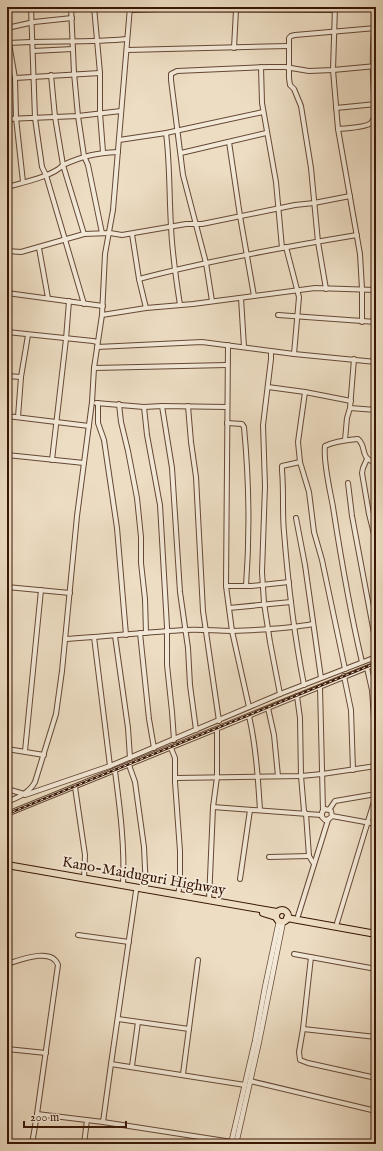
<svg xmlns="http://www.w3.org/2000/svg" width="383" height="1151" viewBox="0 0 383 1151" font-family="'IM FELL English',serif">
<rect width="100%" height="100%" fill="#edddc3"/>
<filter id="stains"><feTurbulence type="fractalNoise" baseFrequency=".005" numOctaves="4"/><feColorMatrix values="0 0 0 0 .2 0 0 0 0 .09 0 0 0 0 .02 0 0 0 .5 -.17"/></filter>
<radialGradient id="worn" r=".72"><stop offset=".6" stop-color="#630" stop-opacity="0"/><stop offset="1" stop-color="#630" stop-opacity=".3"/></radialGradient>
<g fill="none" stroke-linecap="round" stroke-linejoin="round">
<g stroke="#654835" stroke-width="6">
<g id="minor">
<polyline points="31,7 35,118 42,167 46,175 84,304"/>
<polyline points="71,7 74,73 78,116 84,156 88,165 102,233"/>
<polyline points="94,7 100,73 100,113 103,152"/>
<polyline points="335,7 333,70 338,129 360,254 362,289 362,322"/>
<polyline points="130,10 169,9 335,10"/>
<polyline points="7,28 34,22 72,18"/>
<polyline points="7,32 15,78 16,118 23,182"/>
<path d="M9,43C48,40 88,43 127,39"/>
<polyline points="234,48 236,10"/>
<polyline points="127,50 289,46"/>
<polyline points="33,51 73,49"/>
<polyline points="261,67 262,103 276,182 282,248"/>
<polyline points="51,75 55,117 63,165 84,234"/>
<polyline points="15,78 100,73"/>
<polyline points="336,108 376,104"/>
<polyline points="7,119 78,116 121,111"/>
<path d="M338,129C346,128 365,128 371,123C377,118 374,103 374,96C372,67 372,39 376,10"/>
<path d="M166,133C170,164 169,195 171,226C172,252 176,279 180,305"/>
<polyline points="119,140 166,133 263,112"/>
<polyline points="229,142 240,216 254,296"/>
<polyline points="181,153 266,133"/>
<path d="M7,187C21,183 54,176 63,165C83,156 96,153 118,152"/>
<polyline points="132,234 139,279 146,308"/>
<polyline points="286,247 299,297 294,354"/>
<polyline points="39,248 48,298"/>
<polyline points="7,251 21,252 84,234 110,233 122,235 186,224 202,224 295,205 314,203 350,196"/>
<path d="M139,279C211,260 284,247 357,235"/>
<polyline points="326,289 318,242 311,168 301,106 294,89 290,85 289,78 289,38 291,36 295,35 376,28"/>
<polyline points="7,293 103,306"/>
<polyline points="241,298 244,347"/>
<polyline points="212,301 206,263 183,175 171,80 171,74 177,71 268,67 285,67 309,71 333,70 376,66"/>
<polyline points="102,315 146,308 193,304 315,288 376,290"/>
<polyline points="278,315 376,322"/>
<polyline points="7,332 93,341 97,342"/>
<polyline points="228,345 226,586 232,631 249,707"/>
<polyline points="97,347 202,342 294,354 376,362"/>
<polyline points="271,351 271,359 263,425 265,486 262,572 264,603 270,642 280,694"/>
<polyline points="94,368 227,365"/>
<polyline points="7,376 21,377"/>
<polyline points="268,387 305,392 351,401"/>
<polyline points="305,392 298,442 300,462 309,492 314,532 322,560 345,669"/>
<polyline points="96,403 144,407 162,406 227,407"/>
<polyline points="98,403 98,423 104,440 117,528 126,635"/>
<polyline points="119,404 121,422 128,451 137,498 141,537 141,563 145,599 146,633"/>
<polyline points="162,406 172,468 180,592 188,648 190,685 196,730"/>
<polyline points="188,406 191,442 196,477 203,611 219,721"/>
<polyline points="144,407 147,435 160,505 167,627 167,665 172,712 174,740"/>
<polyline points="350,408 376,410"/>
<polyline points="7,416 89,426"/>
<polyline points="18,417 21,377 28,335"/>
<path d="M227,423L242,424L244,427C249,480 250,533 246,586"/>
<polyline points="345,440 347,418 350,408 354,359"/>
<polyline points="7,455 84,463"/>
<polyline points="367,459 363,468 362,473 369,514 376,542"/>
<polyline points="52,460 66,339 69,301"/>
<path d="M300,462L282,466V471C284,491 282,512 284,532C288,583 294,634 304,685"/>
<polyline points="348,483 352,516 376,644"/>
<polyline points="296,518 305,565 321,678"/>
<polyline points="226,586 251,586 289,582"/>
<polyline points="7,587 70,593"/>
<polyline points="229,608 291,602"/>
<polyline points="140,633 149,719 154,748"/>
<polyline points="115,636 128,728 130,758"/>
<polyline points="94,637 110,766"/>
<path d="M65,639C105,637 145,632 186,630C201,629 216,631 232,631C259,630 286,629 313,624"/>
<path d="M362,662C350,611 341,559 333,507C330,490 323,462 325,446C335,441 347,440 358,439C368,448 358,457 376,463"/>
<polyline points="367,668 372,690 376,746"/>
<polyline points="344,676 351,710 353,770"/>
<polyline points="320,687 323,811"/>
<polyline points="297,696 300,718 301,776 304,811 306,814 309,856 314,864"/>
<polyline points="268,708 274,735 278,776"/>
<path d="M249,716C256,746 258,779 260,810"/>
<polyline points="171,748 175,758 175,782 180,851 180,883 178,895"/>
<polyline points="7,749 44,755"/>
<polyline points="25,751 41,590"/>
<polyline points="129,765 135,782 144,847 146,890"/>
<path d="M115,771C120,809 125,847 123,886"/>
<polyline points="175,778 301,776 322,774 376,766"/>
<polyline points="75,787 85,855 84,879"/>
<polyline points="7,789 24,794"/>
<polyline points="25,795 110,766 280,694 376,657"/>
<path d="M7,802C19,797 29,793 35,782L56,714L62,671L77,516L92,402L94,368L102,315L105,254L113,210L130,7"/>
<polyline points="213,807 321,815"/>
<polyline points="329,810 331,811 332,816 329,819 325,820 322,817 322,812 325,809 329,810 335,801 376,794"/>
<polyline points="7,814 376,664"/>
<polyline points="332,816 376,824"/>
<polyline points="269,857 309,856"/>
<polyline points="240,879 250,810"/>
<polyline points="209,901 213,807 217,777 217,730"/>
<polyline points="298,916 328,820"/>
<polyline points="337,923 376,795"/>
<polyline points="375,930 376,927"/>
<polyline points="78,935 129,942"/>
<polyline points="294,954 376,969"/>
<polyline points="311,957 303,1029 299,1052 300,1060 308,1063 376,1078"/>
<path d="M7,964C20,960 52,947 58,965L37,1114"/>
<polyline points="118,1019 189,1029"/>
<polyline points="303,1029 376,1037"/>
<polyline points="7,1049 46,1053"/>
<polyline points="111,1064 136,891"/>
<polyline points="132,1066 138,1022"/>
<polyline points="183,1074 198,960"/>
<polyline points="250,1081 376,1111"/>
<polyline points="103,1122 232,1142"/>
<polyline points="32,1144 37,1114 103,1122 111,1064 245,1085"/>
<polyline points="84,1144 87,1120"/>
</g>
</g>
<g stroke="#654835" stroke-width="6">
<g id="tertiary">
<polyline points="231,1144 255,1041 265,987 279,921"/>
<polyline points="236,1144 259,1042 283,922"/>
</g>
</g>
<g stroke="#381606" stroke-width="8">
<g id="trunk">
<polyline points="7,865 277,912"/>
<circle cx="282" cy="916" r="6"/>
<polyline points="263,913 276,917"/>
<polyline points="287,918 376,934"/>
</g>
</g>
<use href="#minor" stroke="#f3e9d8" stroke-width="4"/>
<use href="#tertiary" stroke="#f3e9d8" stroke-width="4.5"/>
<use href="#trunk" stroke="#edddc3" stroke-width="6"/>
<g stroke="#381606" stroke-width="2.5">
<polyline id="rail" points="7,814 376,663"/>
</g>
<use href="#rail" stroke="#f3e9d8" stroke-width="1" stroke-dasharray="3" stroke-linecap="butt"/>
</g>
<g text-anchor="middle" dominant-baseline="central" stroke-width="3.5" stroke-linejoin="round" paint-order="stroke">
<g font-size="15" fill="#381606" stroke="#f3e9d8">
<text transform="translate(144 876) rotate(10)">Kano-Maiduguri Highway</text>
</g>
</g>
<rect width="383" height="1151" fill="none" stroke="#edddc3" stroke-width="24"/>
<rect x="8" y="8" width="367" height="1135" fill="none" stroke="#381606" stroke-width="2"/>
<rect x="12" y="12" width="359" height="1127" fill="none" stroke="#381606"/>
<path d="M24 1121v6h102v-6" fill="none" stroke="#381606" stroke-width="2"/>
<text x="30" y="1121" font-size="12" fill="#381606" stroke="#f3e9d8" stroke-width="3" paint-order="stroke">200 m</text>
<rect width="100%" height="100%" filter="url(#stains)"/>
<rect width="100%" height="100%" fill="url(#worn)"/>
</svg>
